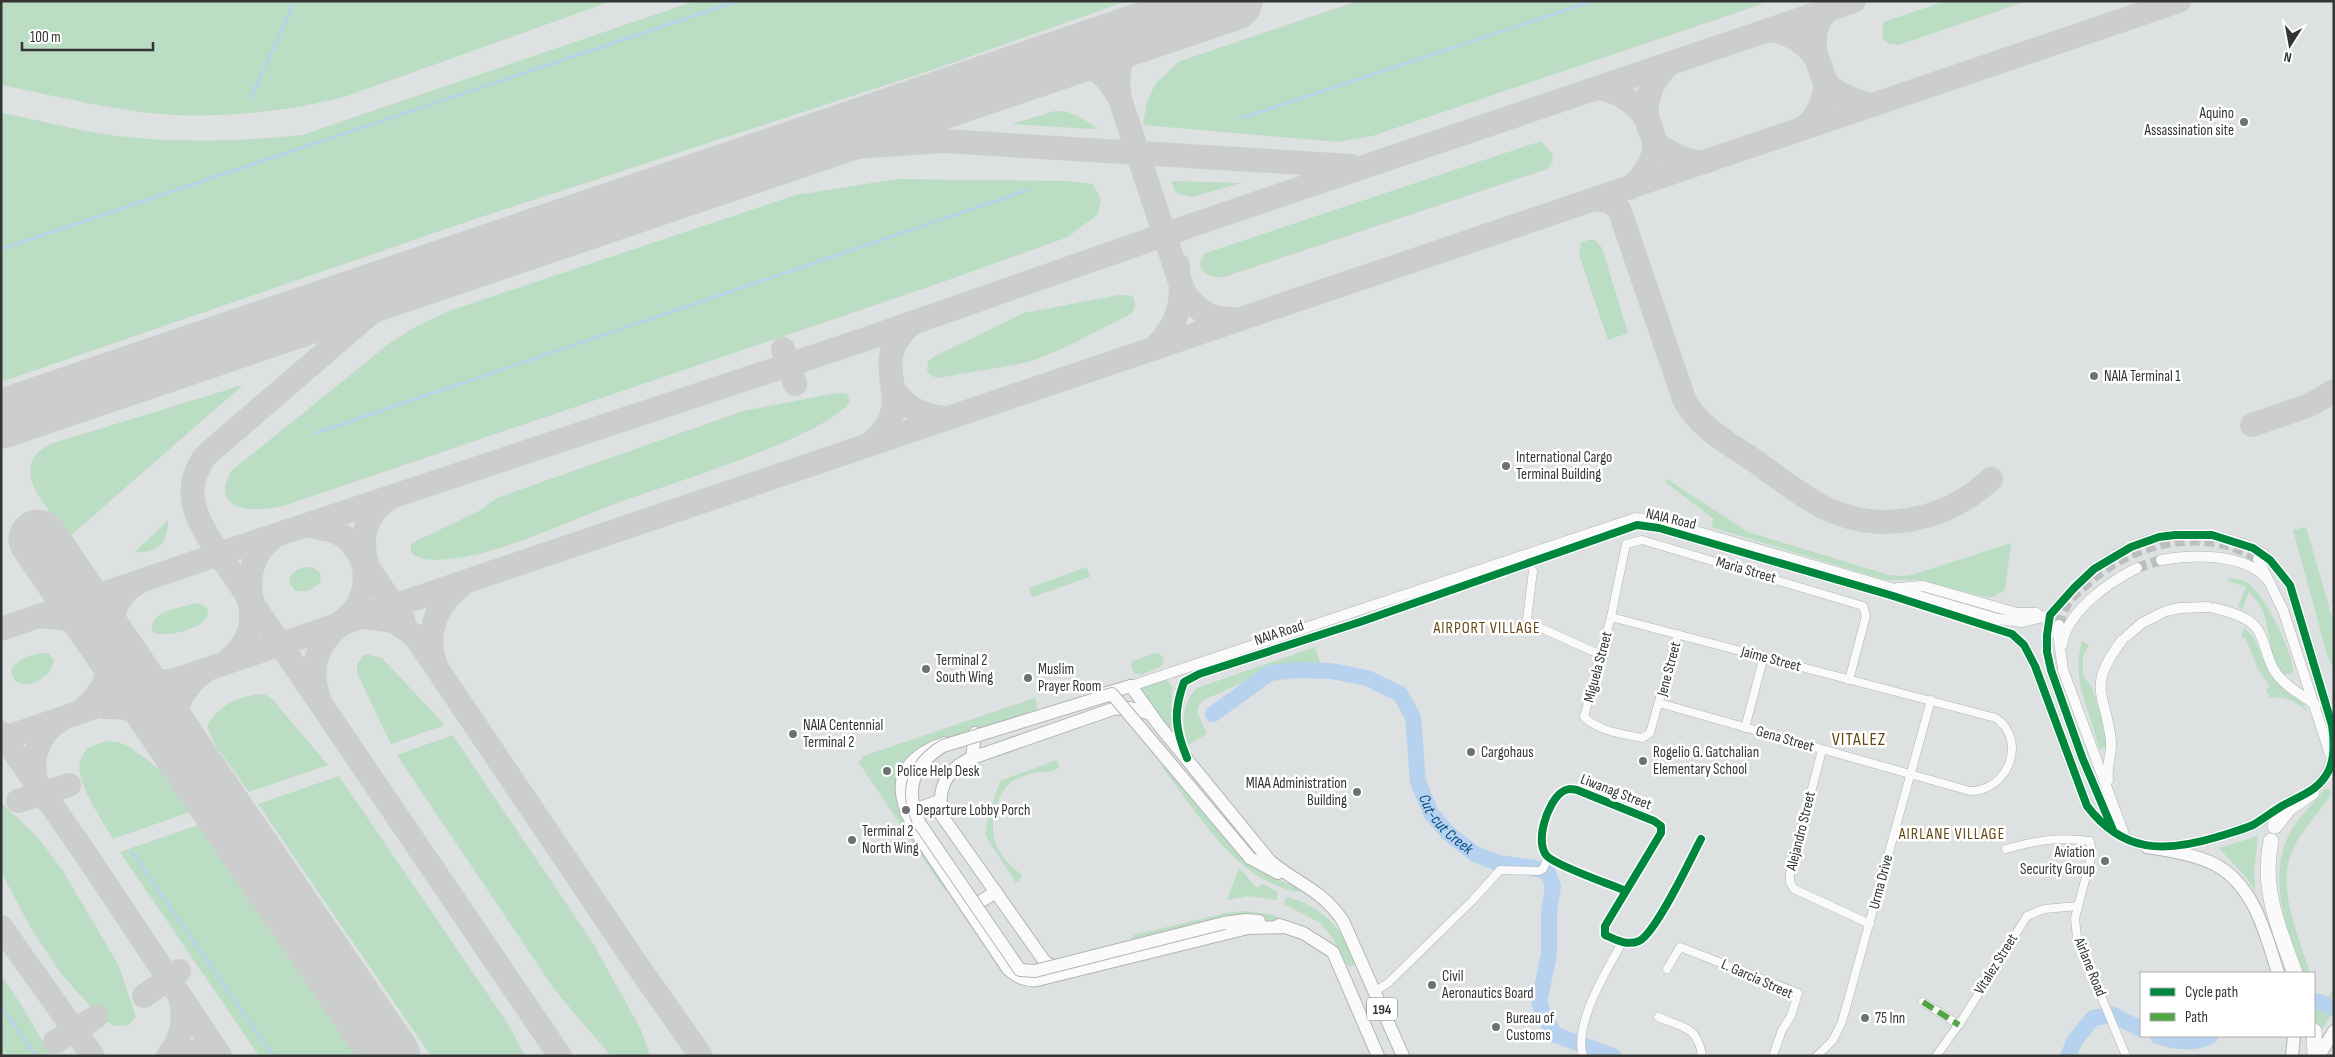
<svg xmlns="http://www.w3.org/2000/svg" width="2335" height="1057" viewBox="0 0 2335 1057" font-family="'Sofia Sans Condensed',sans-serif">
<rect width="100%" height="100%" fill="#dde1e1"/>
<g fill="#bbddc3">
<path d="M1,1H612L344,97C289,111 231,117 174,115C116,112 58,96 1,85Z"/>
<path d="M695,1H1127L935,69L475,219L1,382V113C39,120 78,131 117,136C178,143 241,141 302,135Z"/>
<polygon points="1358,1 1765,1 1759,5 1372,136 1338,142 1143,125 1147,101 1156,83 1180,61"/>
<polygon points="1945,1 2027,1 1899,45 1889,44 1883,39 1882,29 1884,22"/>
<path d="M1055,111C1071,110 1084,119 1097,128L1090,129L1012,124Z"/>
<path d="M1541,141L1552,153L1553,162L1547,169L1224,277C1208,279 1191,268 1206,253Z"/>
<path d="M897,179L1067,181L1093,184L1101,199L1098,214L1068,237L934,285L286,505C260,512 208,515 231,471L390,343L415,327L449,311L796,195Z"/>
<polygon points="1171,181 1241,183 1191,197 1176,193"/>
<polygon points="1588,240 1595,240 1602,248 1628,333 1608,340 1579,254 1581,243"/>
<polygon points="1119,295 1129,295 1134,298 1135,307 1131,314 1064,348 1029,362 938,378 932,376 927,371 928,362 933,357 1024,313"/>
<path d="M243,385L70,536C50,511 4,468 50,444Z"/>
<path d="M837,393L847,394L850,401C832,435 662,486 620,502C572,520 524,543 474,555C459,558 418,566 411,551V544L414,542L479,511L497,498L743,411Z"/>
<polygon points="1667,479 1748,532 1889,575 1903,576 1915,574 2011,543 2005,590 1993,597 1985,597 1919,580 1885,580 1711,527 1714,519 1665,482"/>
<path d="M168,520C169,541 157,554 135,552Z"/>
<polygon points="2306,527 2334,624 2334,670 2328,658 2293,530"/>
<path d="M313,567L321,574L320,583L309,591H295L289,582C291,569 302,567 313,567Z"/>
<polygon points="1087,567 1090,577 1032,597 1029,588"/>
<path d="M2229,578C2235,579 2243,580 2248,583C2264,593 2295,656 2293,673L2283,675C2265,656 2273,625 2259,604C2257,600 2252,596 2249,592L2242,610L2238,607L2246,587L2228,581Z"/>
<path d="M196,603L204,605L208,610C208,614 208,617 204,621C197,629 160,640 152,631C149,610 181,608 196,603Z"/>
<path d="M2244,628C2258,638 2258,651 2266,665C2278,682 2298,693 2308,712C2295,702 2288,696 2270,698L2266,690L2270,687L2258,669L2246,639L2241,637Z"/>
<path d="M2082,641L2089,645L2083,656V675L2092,687L2107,735L2108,746L2099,749C2091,710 2070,681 2082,641Z"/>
<path d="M1315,647L1320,662L1318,665L1270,670L1204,700L1199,705L1197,712L1207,734L1188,745C1181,726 1182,702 1197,688Z"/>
<path d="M44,653L49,654L54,660C52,677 29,690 15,681L11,671C16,659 32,654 44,653Z"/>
<polygon points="1156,653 1160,654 1164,659 1162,666 1141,675 1134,673 1131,665 1133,661"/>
<polygon points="365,654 382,658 445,725 391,744 357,673 357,664"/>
<polygon points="1165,678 1172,686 1171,726 1168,728 1137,686"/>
<path d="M257,694L266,695L273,700L328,765L249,792L216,746L207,726C218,706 235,698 257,694Z"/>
<polygon points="1035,698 1039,713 938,747 910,788 948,889 945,891 859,763 862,757 869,754"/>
<polygon points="453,735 594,945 640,1028 649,1052 649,1056 611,1056 554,989 397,755"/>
<path d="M107,741L118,742L128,746L149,761L168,777L190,812L113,839C103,821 75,782 80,762C81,757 85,752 87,748Z"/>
<path d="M1057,760L1059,767C1052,774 1042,770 1033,773C1026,775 1017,778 1011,782C1006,785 1001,795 998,801C986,829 995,859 1022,874L1019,882L1016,883L985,835L989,814L1000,781Z"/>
<path d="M1165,765L1240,857C1257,873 1278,880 1300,888L1299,892C1235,881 1199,814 1162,767Z"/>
<polygon points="339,776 508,1024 525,1056 431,1056 258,804"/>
<path d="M2325,789H2331L2330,796C2319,812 2306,827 2296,843C2273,882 2298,934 2310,973H2301C2288,930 2269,886 2286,841C2293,822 2312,805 2325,789Z"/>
<polygon points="1,802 39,839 63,871 119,966 136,1017 129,1025 115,1026 101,1018 62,975 32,930 1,872"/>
<polygon points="198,825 357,1056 259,1056 120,852"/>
<polygon points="2258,836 2254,871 2255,891 2246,877 2219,848"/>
<polygon points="1239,868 1257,888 1262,884 1277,891 1277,900 1249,896 1227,900"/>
<path d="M1288,897C1325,909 1342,928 1356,963L1351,967L1347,965L1332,937L1320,923L1284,904L1285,899Z"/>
<polygon points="1244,911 1270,914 1288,922 1285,924 1255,918 1133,940 1132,938 1134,935 1226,913"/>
<polygon points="1,975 22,1006 51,1056 1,1056"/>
<polygon points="2314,986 2317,995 2329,996 2334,987 2334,1010 2320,1033 2314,1015"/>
</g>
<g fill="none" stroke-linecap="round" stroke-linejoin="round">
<g stroke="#b6d2ee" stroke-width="2.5">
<polyline points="250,99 295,1"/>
<polyline points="1241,118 1592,1"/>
<polyline points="1,249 738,1"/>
<polyline points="316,433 1028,190"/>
<polyline points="132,852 273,1056"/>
<polyline points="1,1006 36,1056"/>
</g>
<g stroke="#b6d2ee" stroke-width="16">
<path id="s1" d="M1213,714L1270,673L1295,670L1331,671L1367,678L1400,694L1413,717L1418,782L1431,813L1448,833L1475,854L1498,863L1534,868L1548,873L1553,886L1549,912V954L1539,1002L1547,1022L1556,1035L1613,1056"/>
<polyline points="2314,1002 2320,1002 2334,1008"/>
<path d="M2158,1036C2175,1042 2193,1045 2210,1036"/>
<polyline points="2068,1056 2075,1040 2093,1018 2113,1015 2141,1029"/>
</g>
<g stroke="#cccece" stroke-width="24">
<path d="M1831,3C1826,12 1819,19 1816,30C1812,44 1818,70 1826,82C1833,93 1861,104 1874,105"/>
<path d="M1769,30C1807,34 1838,72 1819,109C1815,117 1810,125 1801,129"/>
<path d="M1052,63C1086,58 1104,69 1120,99C1113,59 1127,45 1160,26"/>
<path d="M1671,63C1648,80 1639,114 1654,139C1658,147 1672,153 1679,157C1688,160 1696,163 1705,162"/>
<path d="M1597,88C1624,91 1651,113 1654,140C1657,158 1642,178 1630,188"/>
<polyline points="1120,99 1179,279"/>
<polyline points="742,168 854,147 944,141 1351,166"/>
<path d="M1595,199L1609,201L1619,209L1684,399C1699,428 1728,443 1755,461C1777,477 1800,495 1825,508C1881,535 1946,521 1991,479"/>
<path d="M1178,265C1177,296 1203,321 1234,319"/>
<path d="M408,281L205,456C179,493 198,521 219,554L560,1056"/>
<path d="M1154,348C1173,330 1181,312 1181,286"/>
<polyline points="783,349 795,384"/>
<path d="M894,390C908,410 924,416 947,418"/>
<polyline points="2252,425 2310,405 2334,391"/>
<path d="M870,444C924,399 862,369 910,325"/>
<polyline points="309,526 335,531 349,540 403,619"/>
<path d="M367,565C360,539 364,516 387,500"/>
<path d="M252,602C247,575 252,553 274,537"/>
<path d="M44,617C67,616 86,623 105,636"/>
<polyline points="366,617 394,621 415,636 633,959 701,1056"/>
<path d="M340,623C363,608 369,584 362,558"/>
<polyline points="1,629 219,554 869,338 1201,222 1854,1"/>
<path d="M226,662C247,646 257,623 248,598"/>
<path d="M123,663C136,675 150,682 169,681"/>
<path d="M435,663C425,633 436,604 462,585"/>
<path d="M318,696C309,668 317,642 341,625"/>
<path d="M105,707C130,706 151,714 169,731"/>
<path d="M81,711C135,672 88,613 136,584"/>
<polyline points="1,733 85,853 220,1056"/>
<polyline points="1,739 2179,1"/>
<path d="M188,758C170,724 172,696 204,672"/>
<path d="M38,786C28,761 38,733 61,720"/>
<polyline points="18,801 69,785"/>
<polyline points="1,927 93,1056"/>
<polyline points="144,996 179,971"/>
<polyline points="55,1042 96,1017"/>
<path d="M168,1056C182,1038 186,1020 180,997"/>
<path d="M171,1056C184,1051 197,1050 210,1056"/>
</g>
<g stroke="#cccece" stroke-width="59">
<polyline points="1,419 1233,1"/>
<polyline points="38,539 391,1056"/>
</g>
<g stroke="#bbbfbf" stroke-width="10" stroke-dasharray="10 5" stroke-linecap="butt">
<polyline points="2137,568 2161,560"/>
<path d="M2059,625C2065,600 2072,597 2091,580C2136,541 2205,525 2258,559"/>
</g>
<g stroke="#b2b4b4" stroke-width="9">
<g id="minor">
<polyline points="1533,571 1527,619 1532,624 1601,655"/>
<path d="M1611,617L1996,718C2028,741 2008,791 1970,791L1659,703"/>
<path d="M1678,634L1650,733L1642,738C1622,734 1599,731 1584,717L1611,617L1626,544L1642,540L1863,606L1866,616L1849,680"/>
<polyline points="1745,728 1764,656"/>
<polyline points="1822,750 1790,874 1790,882 1794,889 1870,924"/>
<path d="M2006,849C2038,840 2057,837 2090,841L2092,854L2075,918L2077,938L2126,1056"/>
<path d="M1626,891C1609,884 1560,867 1548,857C1533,844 1548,801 1562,792C1567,788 1571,789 1577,790L1654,821L1661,826V833L1605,926V935C1616,940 1627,946 1639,941C1656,933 1691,858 1701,839"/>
<polyline points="1667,969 1680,947 1798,993 1791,1016 1782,1030 1773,1056"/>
<polyline points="1374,992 1388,983 1473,900 1500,870 1539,871 1543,869 1548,857"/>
<polyline points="1923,1002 1959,1025"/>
<path d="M1658,1017C1683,1028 1698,1026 1702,1056"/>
<path d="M1583,1056C1573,1025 1607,969 1622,943"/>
<polyline points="1817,1056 1833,1040 1842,1022 1931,700"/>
<polyline points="1936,1056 1962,1020 2027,916 2044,909 2078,906"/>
</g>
</g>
<g stroke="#b2b4b4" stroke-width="11">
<g id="tertiary">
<path d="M2244,544L2262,553L2270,560L2290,585L2332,725C2335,747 2334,767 2319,784C2315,789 2313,792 2307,793"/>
<polyline points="2258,559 2283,610 2330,754"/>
<path d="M2161,560C2191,554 2245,553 2267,579"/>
<polyline points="1898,588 1923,586 2017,613 2037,613"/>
<path d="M2214,608C2229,612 2253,617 2260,634C2266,646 2267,658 2274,670C2283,685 2302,695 2316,705"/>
<polyline points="2166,611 2180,608 2208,607"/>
<polyline points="2059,625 2058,633 2063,670 2125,837"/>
<polyline points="2127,636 2142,623 2162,613"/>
<path d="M2062,645C2067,611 2109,582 2137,568"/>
<polyline points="1131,686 1636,518 1661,521 1692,530 1998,619 2022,622 2050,615 2047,644 2051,670 2082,757 2113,830"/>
<path d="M1185,753C1174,728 1175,707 1184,682L1199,674L1360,622L1637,525L1659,528L1890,595L2012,634L2024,645L2035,666L2087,806C2123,853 2164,853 2217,837C2229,833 2242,830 2253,825C2266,818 2278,808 2292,800"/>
<path d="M2108,780C2106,767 2112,754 2111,741C2105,690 2086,689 2122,640"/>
</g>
</g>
<g stroke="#b2b4b4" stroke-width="14">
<g id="primary">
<path d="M1131,686L1158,724L1270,861C1299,885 1321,889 1343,921L1403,1056"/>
<polyline points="1100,695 1131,686"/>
<path d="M945,743C890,762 894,795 920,838L1008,969C1017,977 1025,981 1037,980L1248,928L1286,927"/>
<polyline points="972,758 975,733"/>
<polyline points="906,813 939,801"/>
<path d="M2147,847C2170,851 2193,854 2214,864C2254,884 2266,935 2278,973"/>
<polyline points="1250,858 1278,873"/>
<polyline points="968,909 996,892"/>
<polyline points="1224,923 1246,920 1259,921"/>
<polyline points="1279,925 1303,933 1333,952 1378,1056"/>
<path d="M1060,970L1045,962L942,816C937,788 946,769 972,758L1113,709L1130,708L1151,714"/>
<polyline points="2292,1056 2294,1036"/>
<polyline points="2319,1056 2334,1031"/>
</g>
</g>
<g stroke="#b2b4b4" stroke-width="16">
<g id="motorway">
<polyline points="2275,826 2289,808 2312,792"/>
<path d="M2271,841C2261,889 2279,929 2295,973"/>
<polyline points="2314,1031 2315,1056"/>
</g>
</g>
<use href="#minor" stroke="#fafafa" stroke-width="8"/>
<use href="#tertiary" stroke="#fafafa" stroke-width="10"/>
<use href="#primary" stroke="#fafafa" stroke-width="12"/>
<use href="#motorway" stroke="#fafafa" stroke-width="15"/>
<g stroke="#b2b4b4" stroke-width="11" stroke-linecap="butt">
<path id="tertiary-bridge" d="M2050,615C2103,551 2160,516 2244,544"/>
</g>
<g stroke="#b2b4b4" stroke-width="14" stroke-linecap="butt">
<path id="primary-bridge" d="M1224,923L1035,971L1020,970L920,824C904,792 912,765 943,746L1112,694L1250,858"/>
</g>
<use href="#tertiary-bridge" stroke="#fafafa" stroke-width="10"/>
<use href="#primary-bridge" stroke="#fafafa" stroke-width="12"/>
<polyline stroke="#52a544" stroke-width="6" stroke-dasharray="12 6" stroke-linecap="butt" points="1923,1002 1959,1025"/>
<g stroke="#fff" stroke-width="11">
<g id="cycleway">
<path d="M1187,758C1175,729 1173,712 1184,682L1199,674L1360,622L1637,525L1659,528L1890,595L2012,634L2024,645L2035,666L2087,806C2123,853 2164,853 2217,837C2229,833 2242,830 2253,825C2263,819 2272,812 2282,806C2301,795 2319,791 2329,770C2335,757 2334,739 2332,725L2290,585L2270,560L2253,548L2212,535H2175L2159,537L2131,547L2094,569L2074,588L2050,615L2047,635V652L2051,670L2082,757L2113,830"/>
<path d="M1626,891C1609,884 1560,867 1548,857C1533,844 1548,801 1562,792C1567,788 1571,789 1577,790L1654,821L1661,826V833L1605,926V935C1616,940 1627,946 1639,941C1656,933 1691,858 1701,839"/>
</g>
</g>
<use href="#cycleway" stroke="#00873e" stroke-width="8"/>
</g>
<g fill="#6e7171" stroke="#fff" stroke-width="2">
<circle cx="2244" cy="122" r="5"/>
<circle cx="2094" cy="376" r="5"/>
<circle cx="1506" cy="466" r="5"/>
<circle cx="926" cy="669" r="5"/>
<circle cx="1028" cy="678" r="5"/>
<circle cx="793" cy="734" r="5"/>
<circle cx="1471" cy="752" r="5"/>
<circle cx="1643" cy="761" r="5"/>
<circle cx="887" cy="771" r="5"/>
<circle cx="1357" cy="792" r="5"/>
<circle cx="906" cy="810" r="5"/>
<circle cx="852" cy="840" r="5"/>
<circle cx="2105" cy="861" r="5"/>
<circle cx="1432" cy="985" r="5"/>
<circle cx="1865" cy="1018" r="5"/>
<circle cx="1496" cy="1027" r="5"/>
</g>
<g text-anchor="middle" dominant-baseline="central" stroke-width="5" stroke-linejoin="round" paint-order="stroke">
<rect fill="#fff" stroke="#707272" stroke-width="1" x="1367" y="997.5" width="30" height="23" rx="4"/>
<g font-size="14" font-weight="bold" fill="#333535">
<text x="1382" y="1009">194</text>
</g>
<g font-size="15" fill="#333535" stroke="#fff" text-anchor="start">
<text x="2234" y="113" text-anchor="end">Aquino<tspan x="2234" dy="17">Assassination site</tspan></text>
<text x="2104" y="376">NAIA Terminal 1</text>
<text x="1516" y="457">International Cargo<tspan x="1516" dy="17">Terminal Building</tspan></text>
<text x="936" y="660">Terminal 2<tspan x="936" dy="17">South Wing</tspan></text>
<text x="1038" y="669">Muslim<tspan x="1038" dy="17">Prayer Room</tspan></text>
<text x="803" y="725">NAIA Centennial<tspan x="803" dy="17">Terminal 2</tspan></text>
<text x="1481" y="752">Cargohaus</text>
<text x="1653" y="752">Rogelio G. Gatchalian<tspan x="1653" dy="17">Elementary School</tspan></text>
<text x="897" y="771">Police Help Desk</text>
<text x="1347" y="783" text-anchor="end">MIAA Administration<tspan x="1347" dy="17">Building</tspan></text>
<text x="916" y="810">Departure Lobby Porch</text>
<text x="862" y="831">Terminal 2<tspan x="862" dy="17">North Wing</tspan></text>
<text x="2095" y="852" text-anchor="end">Aviation<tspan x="2095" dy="17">Security Group</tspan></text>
<text x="1442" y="976">Civil<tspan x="1442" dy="17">Aeronautics Board</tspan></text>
<text x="1506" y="1018">Bureau of<tspan x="1506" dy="17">Customs</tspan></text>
<text x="1875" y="1018">75 Inn</text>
</g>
<g font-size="15" fill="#333535" stroke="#fff">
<text transform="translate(1671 519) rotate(13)">NAIA Road</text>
<text transform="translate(1746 570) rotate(16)">Maria Street</text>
<text transform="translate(1279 633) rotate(-18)">NAIA Road</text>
<text transform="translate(1771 659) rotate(15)">Jaime Street</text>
<text transform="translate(1598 667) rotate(-75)">Miguela Street</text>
<text transform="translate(1669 669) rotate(-75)">Jene Street</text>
<text transform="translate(1785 739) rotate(16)">Gena Street</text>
<text transform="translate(1616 792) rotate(21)">Liwanag Street</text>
<text transform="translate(1801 831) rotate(-76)">Alejandro Street</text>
<text transform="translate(1881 882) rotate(-75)">Urma Drive</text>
<text transform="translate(1996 964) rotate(-58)">Vitalez Street</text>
<text transform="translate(2090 967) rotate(68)">Airlane Road</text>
<text transform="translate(1757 979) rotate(24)">L. Garcia Street</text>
</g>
<g font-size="16" letter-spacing="1" fill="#674610" stroke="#fff">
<text x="1487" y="628">AIRPORT VILLAGE</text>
<text x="1952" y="834">AIRLANE VILLAGE</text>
</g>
<g font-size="16" font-style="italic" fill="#054d88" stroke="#fff">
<text stroke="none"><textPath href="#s1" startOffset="348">Cut-cut Creek</textPath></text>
</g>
<g font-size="18" letter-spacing="1" fill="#674610" stroke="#fff">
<text x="1859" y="739">VITALEZ</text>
</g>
</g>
<rect width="2335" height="1057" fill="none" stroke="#333535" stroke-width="5"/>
<rect x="2140" y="972" width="175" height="65" fill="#ffffff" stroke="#adaeae"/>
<rect x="2150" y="988" width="25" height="8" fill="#00873e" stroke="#adaeae"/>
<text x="2185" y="997" font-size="15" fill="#333535">Cycle path</text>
<rect x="2150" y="1013" width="25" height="8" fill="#52a544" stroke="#adaeae"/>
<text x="2185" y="1022" font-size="15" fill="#333535">Path</text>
<g transform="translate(2290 45) rotate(191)" stroke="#ffffff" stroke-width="4" paint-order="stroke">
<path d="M0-4L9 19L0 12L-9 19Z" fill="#333535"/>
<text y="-8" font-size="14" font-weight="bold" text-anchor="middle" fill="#333535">N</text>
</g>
<path d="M22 42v8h131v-8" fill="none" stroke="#333535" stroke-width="2.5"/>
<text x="30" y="42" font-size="15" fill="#333535" stroke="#ffffff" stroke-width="4" paint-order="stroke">100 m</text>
</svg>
